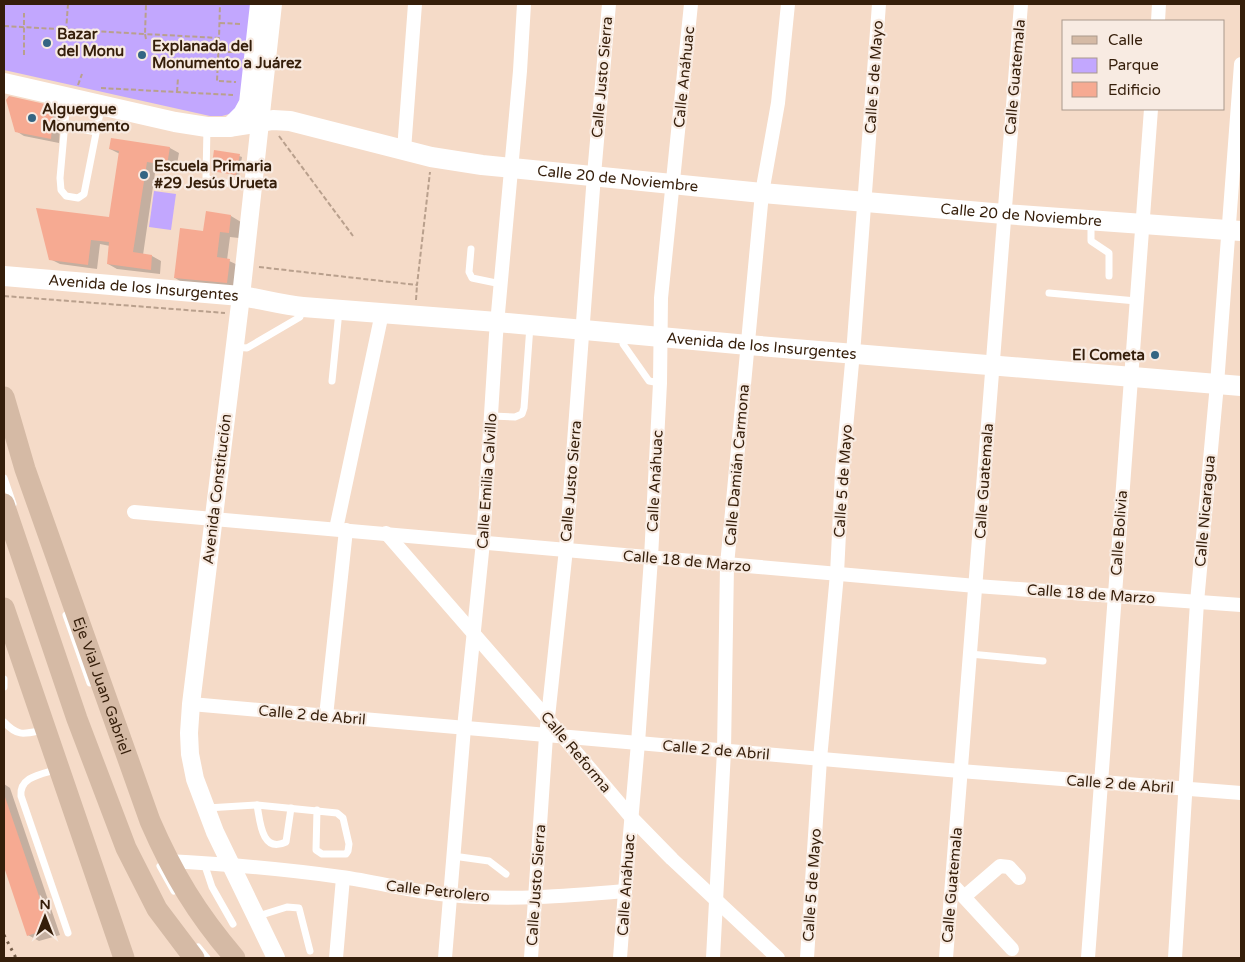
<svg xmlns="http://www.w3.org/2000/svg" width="1245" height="962" viewBox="0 0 1245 962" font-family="'Varela Round',sans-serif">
<rect width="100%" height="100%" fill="#f5dbc8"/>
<g fill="#c2a7fe">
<polygon points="4,4 254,4 243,96 233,113 222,116 210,116 4,70"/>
<polygon points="154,191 176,194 171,230 149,227"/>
</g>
<g fill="#0003">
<polygon points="53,108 61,112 59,143 24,136 16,131"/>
<polygon points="170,148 179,153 176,170 156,166 143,255 152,256 161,261 160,274 117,269 108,264 110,246 100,244 97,269 60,264 50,259 110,219 120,154 110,149"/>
<polygon points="239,156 242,157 239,176 213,170"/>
<polygon points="207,213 231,216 241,222 239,238 230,237 227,260 240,266 237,288 185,284 175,278 204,232"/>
<polygon points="4,784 10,788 60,935 39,941 28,935 4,863"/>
</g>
<g fill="#f6aa92">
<polygon points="9,96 54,106 51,139 15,132 6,100"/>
<polygon points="111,138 170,147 167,165 147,162 133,252 152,255 151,270 107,264 109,242 91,240 88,265 49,260 36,208 109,217 119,151 109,149"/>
<polygon points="214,150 240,154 236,175 211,171"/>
<polygon points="206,211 231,215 229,233 220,232 217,257 230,259 227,283 174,278 180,228 203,231"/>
<polygon points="5,797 50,928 27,936 4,867 4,798"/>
</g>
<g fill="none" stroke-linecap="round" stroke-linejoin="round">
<g stroke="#b9a08d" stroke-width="2" stroke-dasharray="5 2.5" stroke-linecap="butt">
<polyline points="220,23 242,24"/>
<polyline points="4,26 145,34 146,4"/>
<polyline points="66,31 68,4"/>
<polyline points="219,38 217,81 236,82"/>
<polyline points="146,39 145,34 219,38 220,4"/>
<polyline points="213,52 239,52"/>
<polyline points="24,55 24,13"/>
<polyline points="78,85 82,74"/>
<polyline points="101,88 233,95"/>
<polyline points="177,92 178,78"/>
<polyline points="279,136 353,236"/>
<polyline points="259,267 417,285 430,172"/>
<polyline points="4,296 225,313"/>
<polyline points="416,300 417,285"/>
</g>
<g stroke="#fff" stroke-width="7">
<polyline points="67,100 60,178 61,190 66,196 78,198 84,194 101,108"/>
<polyline points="65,126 96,132"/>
<polyline points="207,127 206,177 212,182 253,185"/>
<polyline points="1091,221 1091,241 1109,253 1109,276"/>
<polyline points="471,249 469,272 472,278 501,284"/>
<polyline points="1049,293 1136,301"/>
<polyline points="624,336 623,344 649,381 660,383"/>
<polyline points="235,347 247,348 300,317 302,309"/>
<polyline points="332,381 339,311"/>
<polyline points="492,416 515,417 522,414 524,408 530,326"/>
<polyline points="4,478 13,504"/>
<polyline points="66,615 90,683"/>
<polyline points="970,654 1043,661"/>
<polyline points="4,679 4,687"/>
<path d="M4,722C18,737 24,734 43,730"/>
<path d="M58,769C43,774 19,776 21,796L68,933"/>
<path d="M257,805C260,820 261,854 286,842L291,808"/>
<polyline points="207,808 257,805 337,813 343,818 349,844 348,851 346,854 322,854 316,850 317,810"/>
<polyline points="453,856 489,861 506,874"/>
<polyline points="204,863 212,887 233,924"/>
<polyline points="160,866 174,891"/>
<polyline points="255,917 287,907 299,908 310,951"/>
<polyline points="198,947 207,958"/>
</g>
<g stroke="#fff" stroke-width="14">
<polyline points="1158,21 1159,4"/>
<polyline points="404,150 415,4"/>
<polyline points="134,512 976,586 1241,605"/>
<polyline points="336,529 382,313"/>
<polyline points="386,533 548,719 631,817 672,859 778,958"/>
<polyline points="191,704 960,771 1241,793"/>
<polyline points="326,716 346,530"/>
<path d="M167,861C226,864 284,869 341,877C378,882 413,892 450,895C508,901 567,896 625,891"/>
<polyline points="952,884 1012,949"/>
<polyline points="964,897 1000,866 1009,867 1019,878"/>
<polyline points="336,958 343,878"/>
<polyline points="445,958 464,728 483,542 496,335 520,71 524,4"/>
<polyline points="531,958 546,736 566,549 594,175 609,4"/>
<polyline points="620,958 625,891 638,743 651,558 660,383 661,298 691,4"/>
<polyline points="713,958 724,751 727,565 762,193 778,103 788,4"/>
<polyline points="807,958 820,759 837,574 842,472 854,341 879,4"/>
<polyline points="946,958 1021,4"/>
<polyline points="1088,958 1151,109"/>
<polyline points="1175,958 1197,602 1217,384 1241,64"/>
</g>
<polyline stroke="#fff" stroke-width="18" points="273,4 241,296 191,704 189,733 190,754 195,779 215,832 276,958"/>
<g stroke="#fff" stroke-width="20">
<path id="s1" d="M4,83L175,122L207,127H230L273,120L290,121L431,157L482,165L762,193L1004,214L1241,231"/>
<polyline points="230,127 243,114 249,103 260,4"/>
<path id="s2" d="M4,276L241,296C262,299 282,305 303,307L497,322L748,345L1241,386"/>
</g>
<g stroke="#d5baa5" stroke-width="21">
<path id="s3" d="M4,397L25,469L150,821C173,874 197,914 235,958"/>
<polyline points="4,504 77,719 126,848 157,909 194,958"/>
<polyline points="4,608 124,958"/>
</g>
<polyline stroke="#775f4b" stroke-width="3" stroke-dasharray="2.5 5" stroke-linecap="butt" points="4,935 16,958"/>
</g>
<g fill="#346583" stroke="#f8ebe2" stroke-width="2">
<circle cx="47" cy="43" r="5"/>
<circle cx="142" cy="55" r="5"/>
<circle cx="32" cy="118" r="5"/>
<circle cx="144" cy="175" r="5"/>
<circle cx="1155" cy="355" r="5"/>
</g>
<g text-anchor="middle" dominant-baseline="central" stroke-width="4.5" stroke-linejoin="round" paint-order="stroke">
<g font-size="15" font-weight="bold" fill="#351e0a" stroke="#f8ebe2" text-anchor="start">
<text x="57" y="34">Bazar<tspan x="57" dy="17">del Monu</tspan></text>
<text x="152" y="46">Explanada del<tspan x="152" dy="17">Monumento a Juárez</tspan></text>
<text x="42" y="109">Alguergue<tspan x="42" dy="17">Monumento</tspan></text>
<text x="154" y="166">Escuela Primaria<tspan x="154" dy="17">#29 Jesús Urueta</tspan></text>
<text x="1145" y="355" text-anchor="end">El Cometa</text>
</g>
<g font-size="15" fill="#351e0a" stroke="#f8ebe2">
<text transform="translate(602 77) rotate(-85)">Calle Justo Sierra</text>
<text transform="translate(684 77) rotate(-84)">Calle Anáhuac</text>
<text transform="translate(874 77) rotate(-86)">Calle 5 de Mayo</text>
<text transform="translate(1015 77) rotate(-85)">Calle Guatemala</text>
<text stroke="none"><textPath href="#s1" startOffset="625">Calle 20 de Noviembre</textPath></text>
<text stroke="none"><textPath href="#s1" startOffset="1030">Calle 20 de Noviembre</textPath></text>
<text stroke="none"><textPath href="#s2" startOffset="140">Avenida de los Insurgentes</textPath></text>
<text stroke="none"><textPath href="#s2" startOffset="761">Avenida de los Insurgentes</textPath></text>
<text transform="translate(737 465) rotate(-85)">Calle Damián Carmona</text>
<text transform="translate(487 481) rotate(-86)">Calle Emilia Calvillo</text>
<text transform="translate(571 481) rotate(-85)">Calle Justo Sierra</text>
<text transform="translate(655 481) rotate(-87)">Calle Anáhuac</text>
<text transform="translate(843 481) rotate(-86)">Calle 5 de Mayo</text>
<text transform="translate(984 481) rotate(-86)">Calle Guatemala</text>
<text transform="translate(217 489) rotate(-83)">Avenida Constitución</text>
<text transform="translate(1205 511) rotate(-85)">Calle Nicaragua</text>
<text transform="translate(1119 533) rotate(-86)">Calle Bolivia</text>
<text transform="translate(687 561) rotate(5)">Calle 18 de Marzo</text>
<text transform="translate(1091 594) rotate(4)">Calle 18 de Marzo</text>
<text stroke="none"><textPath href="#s3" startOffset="305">Eje Vial Juan Gabriel</textPath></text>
<text transform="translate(312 715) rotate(5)">Calle 2 de Abril</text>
<text transform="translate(716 750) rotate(5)">Calle 2 de Abril</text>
<text transform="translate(576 752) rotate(50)">Calle Reforma</text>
<text transform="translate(1120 784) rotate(4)">Calle 2 de Abril</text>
<text transform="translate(536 885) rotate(-86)">Calle Justo Sierra</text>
<text transform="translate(626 885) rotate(-86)">Calle Anáhuac</text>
<text transform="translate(812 885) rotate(-86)">Calle 5 de Mayo</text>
<text transform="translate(952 885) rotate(-85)">Calle Guatemala</text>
<text transform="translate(438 891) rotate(6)">Calle Petrolero</text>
</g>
</g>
<rect width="1245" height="962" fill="none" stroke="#351e0a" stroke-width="10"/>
<rect x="1062" y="20" width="162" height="90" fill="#f8ebe2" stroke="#aa998c"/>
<rect x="1072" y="36" width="25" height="8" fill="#d5baa5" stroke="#aa998c"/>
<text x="1108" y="45" font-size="15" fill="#351e0a">Calle</text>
<rect x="1072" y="58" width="25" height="15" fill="#c2a7fe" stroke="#aa998c"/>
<text x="1108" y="70" font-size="15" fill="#351e0a">Parque</text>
<rect x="1072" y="82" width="25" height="15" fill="#f6aa92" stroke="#aa998c"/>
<text x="1108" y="95" font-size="15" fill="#351e0a">Edificio</text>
<g transform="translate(45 917)" stroke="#f8ebe2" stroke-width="4" paint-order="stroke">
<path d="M0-4L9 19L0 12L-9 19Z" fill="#351e0a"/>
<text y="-8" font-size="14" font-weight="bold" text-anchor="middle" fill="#351e0a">N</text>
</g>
</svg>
